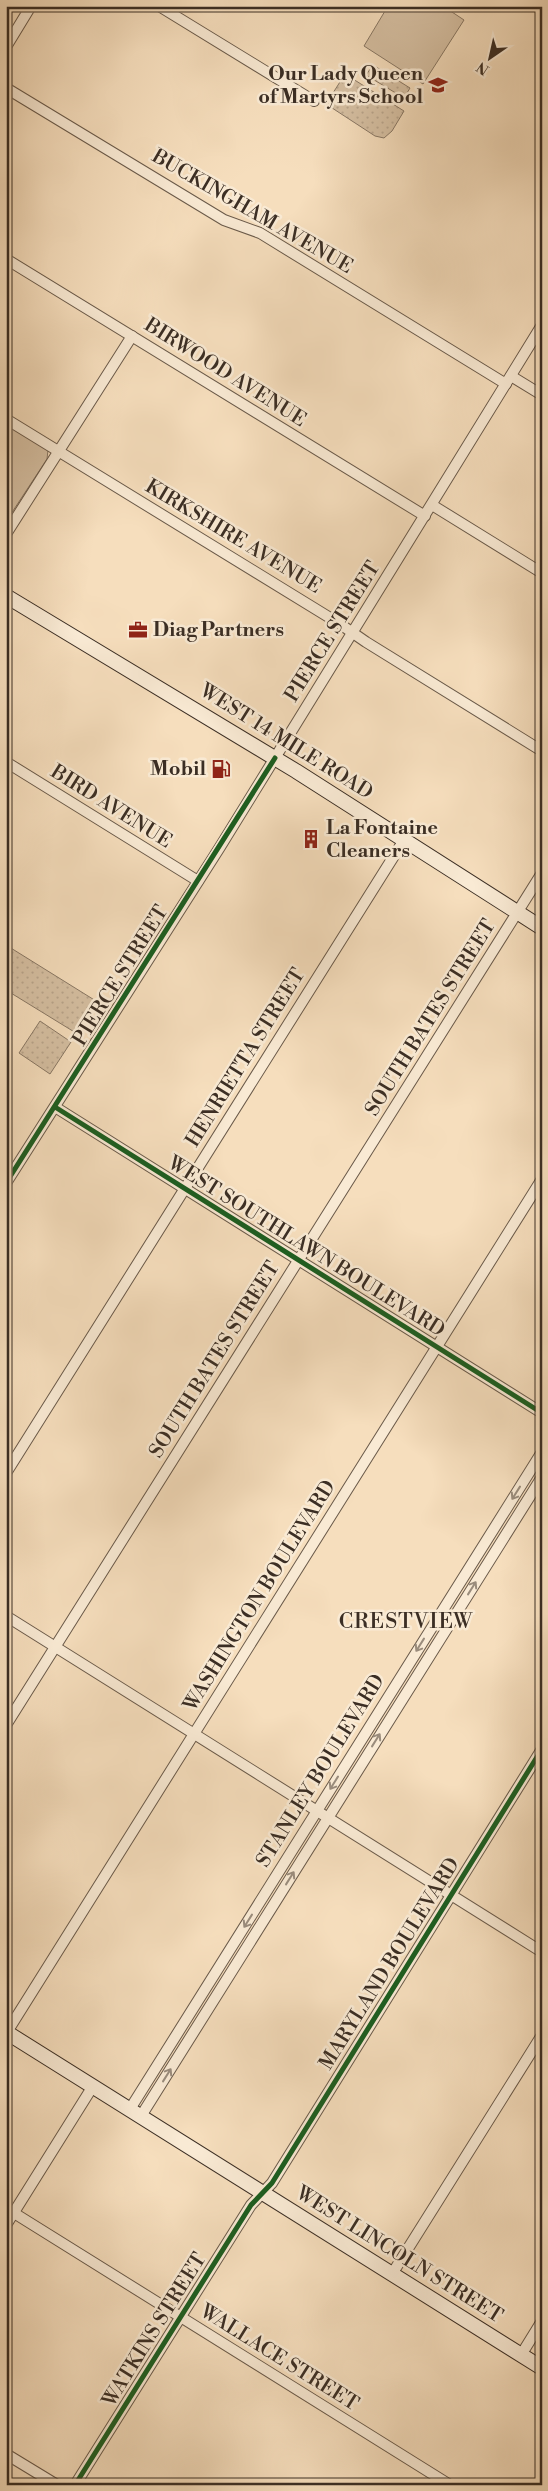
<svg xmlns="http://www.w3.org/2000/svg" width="548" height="2491" viewBox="0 0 548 2491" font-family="'Libre Bodoni',serif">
<defs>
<pattern id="park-dots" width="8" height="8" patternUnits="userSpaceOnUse" patternTransform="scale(1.25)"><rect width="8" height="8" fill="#d6c0a3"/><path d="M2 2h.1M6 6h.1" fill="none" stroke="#b9a58c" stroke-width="1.8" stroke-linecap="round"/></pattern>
</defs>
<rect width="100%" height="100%" fill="#f6debd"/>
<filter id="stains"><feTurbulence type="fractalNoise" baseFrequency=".004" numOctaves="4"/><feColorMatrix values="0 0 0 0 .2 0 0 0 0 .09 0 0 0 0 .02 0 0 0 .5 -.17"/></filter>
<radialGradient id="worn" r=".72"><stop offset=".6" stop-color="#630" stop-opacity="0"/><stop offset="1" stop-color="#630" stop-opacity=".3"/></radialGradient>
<g fill="#d6c0a3" stroke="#887764">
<polygon points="388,6 443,6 464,20 423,84 364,46"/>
<polygon points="6,424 48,450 47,459 7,520"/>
</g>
<g fill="url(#park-dots)" stroke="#887764">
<polygon points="373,65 410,88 404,98 366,75"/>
<polygon points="345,74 404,111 392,131 384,138 375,136 326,104"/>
<polygon points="6,945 96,1001 76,1033 6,990"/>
<polygon points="40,1021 71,1042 50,1074 19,1053"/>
</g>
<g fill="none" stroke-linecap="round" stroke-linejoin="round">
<g stroke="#6a5a4a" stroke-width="12">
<g id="street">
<polyline points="159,6 314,101"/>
<polyline points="6,47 31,6"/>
<polyline points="6,88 224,220 260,233 506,384"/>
<polyline points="6,259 425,516"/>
<polyline points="511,376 542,395"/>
<polyline points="6,419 340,624 366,642 542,751"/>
<polyline points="432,505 542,573"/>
<polyline points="6,534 132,336"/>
<polyline points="6,762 198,881"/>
<polyline points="55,1107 542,1413"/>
<polyline points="6,1183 220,847 542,325"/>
<polyline points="6,1473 404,840"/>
<polyline points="6,1616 542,1952"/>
<polyline points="6,1725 542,873"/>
<polyline points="7,2032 542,1179"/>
<polyline points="130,2109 542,1452"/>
<polyline points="141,2116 542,1477"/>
<polyline points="14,2213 450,2485"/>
<polyline points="6,2225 93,2086"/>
<polyline points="392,2274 542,2035"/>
<polyline points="521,2355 542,2321"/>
<polyline points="6,2454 57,2485"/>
<polyline points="75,2485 251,2205 272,2183 542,1749"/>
</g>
</g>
<g stroke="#3b2e24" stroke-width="16">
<g id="secondary">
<polyline points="6,596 296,771 542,928"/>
<polyline points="6,2032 542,2368"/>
</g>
</g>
<use href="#street" stroke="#f9ead4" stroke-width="10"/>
<use href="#secondary" stroke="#f9ead4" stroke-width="14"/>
<g stroke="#f9ead4" stroke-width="8">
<g id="cycleway">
<polyline points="55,1107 542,1413"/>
<polyline points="6,1183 275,758"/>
<polyline points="75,2485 251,2205 272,2183 542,1749"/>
</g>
</g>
<use href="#cycleway" stroke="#1b5e20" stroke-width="5"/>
</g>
<defs><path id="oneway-shaft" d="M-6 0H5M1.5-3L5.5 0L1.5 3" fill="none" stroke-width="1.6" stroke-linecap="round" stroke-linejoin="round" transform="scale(1.25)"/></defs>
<g stroke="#9a8c7c">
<use href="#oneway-shaft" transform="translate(516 1493) rotate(122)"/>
<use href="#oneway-shaft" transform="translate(472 1588) rotate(-58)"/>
<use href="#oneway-shaft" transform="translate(420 1645) rotate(122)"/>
<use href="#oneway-shaft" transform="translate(376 1740) rotate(-58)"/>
<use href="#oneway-shaft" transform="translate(334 1783) rotate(122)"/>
<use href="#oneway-shaft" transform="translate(290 1878) rotate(-58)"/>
<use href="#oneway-shaft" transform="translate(248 1921) rotate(122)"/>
<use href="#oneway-shaft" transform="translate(167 2075) rotate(-58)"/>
</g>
<defs>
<g id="school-bare" transform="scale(1.5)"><path d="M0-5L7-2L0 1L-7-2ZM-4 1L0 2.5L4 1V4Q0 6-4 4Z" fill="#8f2418" stroke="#f9ead4" stroke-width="2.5" paint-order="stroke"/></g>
<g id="office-bare" transform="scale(1.5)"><path d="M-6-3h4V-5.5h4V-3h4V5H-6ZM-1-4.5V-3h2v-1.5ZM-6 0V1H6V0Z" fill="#8f2418" stroke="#f9ead4" stroke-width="2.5" paint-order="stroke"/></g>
<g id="fuel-bare" transform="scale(1.5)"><path d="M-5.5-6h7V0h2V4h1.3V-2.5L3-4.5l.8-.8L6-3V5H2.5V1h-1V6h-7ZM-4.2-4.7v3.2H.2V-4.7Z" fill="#8f2418" stroke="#f9ead4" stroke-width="2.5" paint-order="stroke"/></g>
<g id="building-bare" transform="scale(1.5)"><path d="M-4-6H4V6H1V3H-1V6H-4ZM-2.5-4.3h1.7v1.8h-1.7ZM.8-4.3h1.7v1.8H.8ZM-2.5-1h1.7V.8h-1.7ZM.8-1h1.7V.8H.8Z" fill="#8f2418" stroke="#f9ead4" stroke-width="2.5" paint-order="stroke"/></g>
</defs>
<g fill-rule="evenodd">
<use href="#school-bare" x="438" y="85"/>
<use href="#office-bare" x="138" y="630"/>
<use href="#fuel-bare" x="221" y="769"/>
<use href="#building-bare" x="311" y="839"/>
</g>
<g text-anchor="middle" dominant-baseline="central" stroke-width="5" stroke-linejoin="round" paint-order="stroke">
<g font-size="20" font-weight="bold" fill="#3b2e24" stroke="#f9ead4" text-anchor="end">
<text x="423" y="74">Our Lady Queen<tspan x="423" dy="23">of Martyrs School</tspan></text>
<text x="153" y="630" text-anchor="start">Diag Partners</text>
<text x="206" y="769">Mobil</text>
<text x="326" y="828" text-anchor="start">La Fontaine<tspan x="326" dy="23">Cleaners</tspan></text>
</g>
<g font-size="20" fill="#3b2e24" stroke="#f9ead4">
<text transform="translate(252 212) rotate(30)">BUCKINGHAM AVENUE</text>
<text transform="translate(225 373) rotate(32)">BIRWOOD AVENUE</text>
<text transform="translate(233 537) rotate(31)">KIRKSHIRE AVENUE</text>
<text transform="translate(333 632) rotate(-58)">PIERCE STREET</text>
<text transform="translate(286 742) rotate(32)">WEST 14 MILE ROAD</text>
<text transform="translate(111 807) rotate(32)">BIRD AVENUE</text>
<text transform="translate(121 976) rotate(-58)">PIERCE STREET</text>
<text transform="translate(431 1018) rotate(-58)">SOUTH BATES STREET</text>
<text transform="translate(246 1058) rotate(-58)">HENRIETTA STREET</text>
<text transform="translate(306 1247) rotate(32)">WEST SOUTHLAWN BOULEVARD</text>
<text transform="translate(215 1360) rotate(-58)">SOUTH BATES STREET</text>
<text transform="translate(260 1596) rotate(-58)">WASHINGTON BOULEVARD</text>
<text transform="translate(321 1771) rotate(-58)">STANLEY BOULEVARD</text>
<text transform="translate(390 1964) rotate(-58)">MARYLAND BOULEVARD</text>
<text transform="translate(399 2255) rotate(32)">WEST LINCOLN STREET</text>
<text transform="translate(155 2330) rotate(-58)">WATKINS STREET</text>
<text transform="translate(279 2358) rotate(32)">WALLACE STREET</text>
</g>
<g font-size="21" letter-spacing="1" fill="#3b2e24" stroke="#f9ead4">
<text x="406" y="1622">CRESTVIEW</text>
</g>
</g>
<rect width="548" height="2491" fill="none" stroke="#f6debd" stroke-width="25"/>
<rect x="8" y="8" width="533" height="2476" fill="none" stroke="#3b2e24" stroke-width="2.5"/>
<rect x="12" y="12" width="523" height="2466" fill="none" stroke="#3b2e24"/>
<g transform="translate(490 58) rotate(214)" stroke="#f9ead4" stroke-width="4" paint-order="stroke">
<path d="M0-4L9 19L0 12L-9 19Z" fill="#3b2e24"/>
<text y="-8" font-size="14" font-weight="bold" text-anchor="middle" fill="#3b2e24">N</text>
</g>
<rect width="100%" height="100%" filter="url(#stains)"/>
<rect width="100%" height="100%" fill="url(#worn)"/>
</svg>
